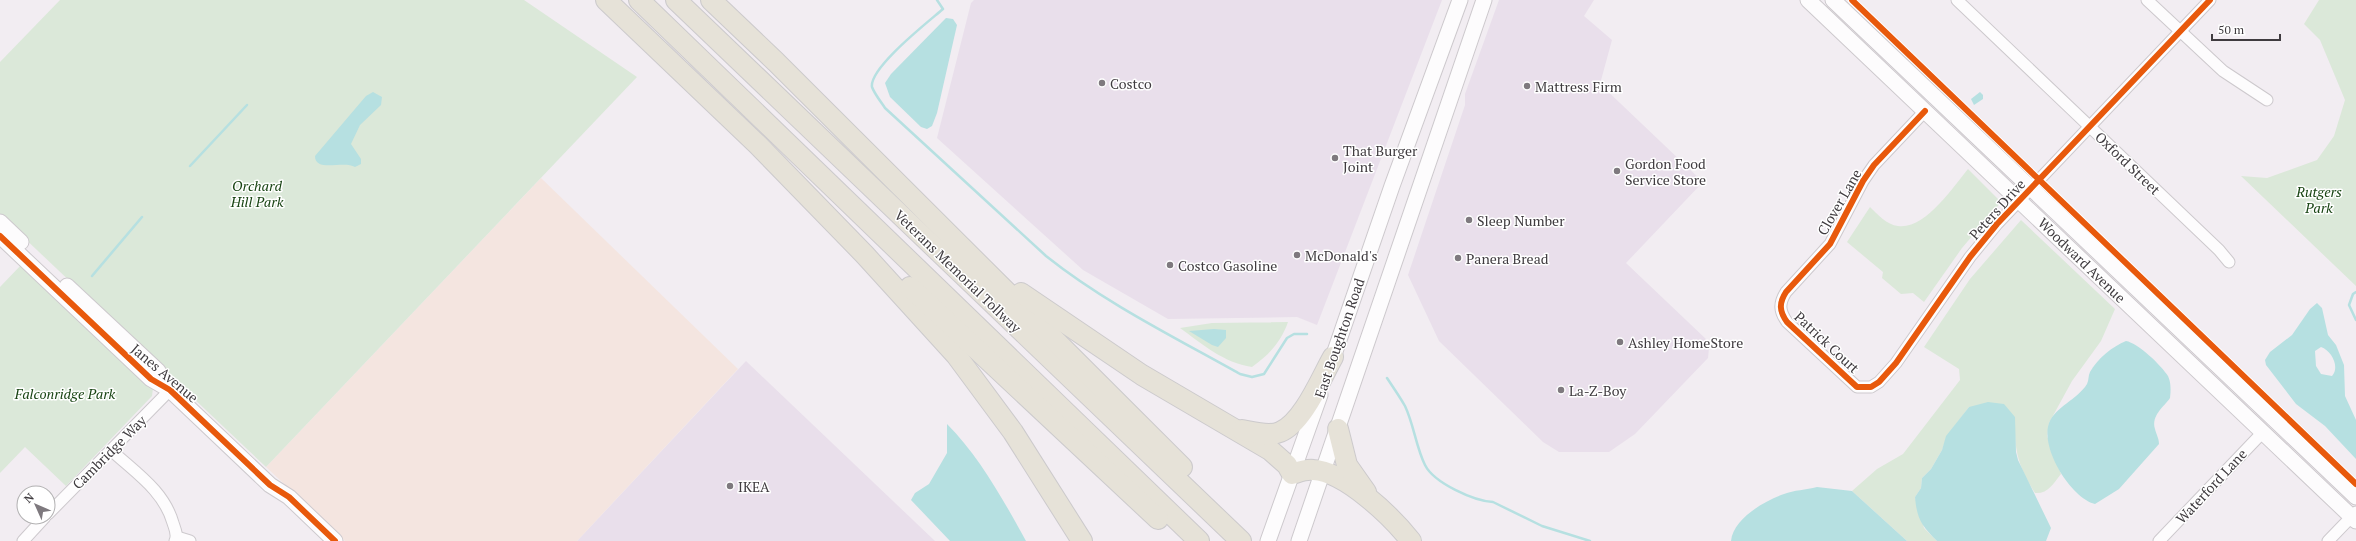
<svg xmlns="http://www.w3.org/2000/svg" width="2356" height="541" viewBox="0 0 2356 541" font-family="'PT Serif',serif">
<rect width="100%" height="100%" fill="#f2edf2"/>
<g fill="#e9dfeb">
<polygon points="974,0 1442,0 1317,325 1297,317 1168,319 1083,270 937,138 971,3"/>
<polygon points="1499,0 1594,0 1584,16 1612,40 1600,84 1703,182 1626,263 1707,340 1709,348 1708,358 1635,434 1609,452 1559,452 1543,442 1439,341 1408,275 1465,105 1465,94"/>
<polygon points="746,361 935,541 577,541"/>
</g>
<polygon fill="#f4e5e0" points="541,178 738,369 577,541 345,541 266,467"/>
<g fill="#dbe8d9">
<polygon points="60,0 524,0 637,77 266,467 0,215 0,62"/>
<polygon points="2319,0 2356,0 2356,286 2241,176 2267,178 2317,160 2334,136 2345,100 2320,40 2304,24"/>
<path d="M1968,169L2001,202L1962,248L1924,302L1913,293L1901,294L1882,278L1883,272L1847,242L1870,207C1877,214 1887,225 1898,226C1925,230 1953,187 1968,169Z"/>
<path d="M2021,220L2115,309L2101,341L2072,381L2049,423L2047,436L2061,474C2053,484 2048,494 2035,493C2018,466 2014,450 2015,417L1969,407L1947,436L1942,450L1931,469L1922,478L1921,488L1915,497L1924,528L1937,541H1907L1852,491L1877,469L1903,454L1960,380L1959,369L1924,347L1970,279Z"/>
<polygon points="23,263 153,388 152,396 66,486 25,447 0,473 0,287"/>
<path d="M1288,322C1281,342 1269,355 1252,367C1224,363 1202,344 1180,328L1212,323Z"/>
</g>
<g fill="#b6e0e1" fill-rule="evenodd">
<polygon points="946,18 953,19 957,25 937,113 932,126 927,129 921,127 890,97 885,83 891,74"/>
<path d="M373,92L382,97L381,105L360,125L351,144L361,159V164L355,167C344,160 315,173 315,156L366,96Z"/>
<polygon points="1980,92 1983,95 1983,99 1974,105 1971,99"/>
<path d="M2317,303L2322,308L2328,335L2336,345L2344,365L2345,396L2356,420V459L2325,426L2296,404L2266,365L2265,360L2270,352L2292,335L2310,309ZM2321,347C2332,351 2340,367 2332,376L2321,374L2316,366L2315,351Z"/>
<polygon points="1214,329 1226,330 1226,338 1218,347 1212,345 1189,331"/>
<path d="M2126,341C2138,343 2161,365 2168,376C2171,382 2171,391 2170,398C2164,407 2151,415 2155,429C2156,434 2159,438 2159,444L2119,489L2095,504C2071,498 2040,448 2049,423C2056,406 2077,400 2087,384C2089,380 2088,376 2090,372C2097,359 2113,346 2126,341Z"/>
<path d="M1988,402L2004,404L2015,417L2016,452L2018,460L2051,528L2046,541H1937C1921,525 1917,519 1915,497L1921,488L1922,478L1931,469L1942,450L1946,436L1969,407Z"/>
<path d="M947,424C979,456 1004,501 1026,541H950L911,500L915,493L929,484L947,453Z"/>
<path d="M1817,487L1852,491L1907,541H1731C1733,519 1764,501 1784,494C1794,490 1806,490 1817,487Z"/>
</g>
<g fill="none" stroke-linecap="round" stroke-linejoin="round">
<g stroke="#b6e0e1" stroke-width="2.5">
<path d="M937,0L943,9C928,22 869,68 872,87C874,93 881,102 885,108L1046,256C1105,303 1174,337 1240,374L1252,377L1264,374L1287,338L1294,334H1307"/>
<polyline points="190,166 247,105"/>
<polyline points="92,276 142,217"/>
<polyline points="2356,292 2353,294 2349,305 2356,320"/>
<path d="M1387,378C1393,387 1400,397 1405,406C1414,425 1416,447 1425,465C1434,483 1474,501 1493,502L1542,526L1590,541"/>
</g>
<g stroke="#cdc9cd" stroke-width="13">
<g id="street">
<polyline points="1957,0 2219,250 2229,262"/>
<polyline points="2147,0 2223,71 2267,100"/>
<path d="M1925,111L1874,165L1863,181L1830,244L1786,292C1779,303 1779,311 1787,322L1857,387H1871L1879,382L1896,363L1970,257L1997,224L2210,0"/>
<path d="M112,451C136,473 164,491 173,523C175,529 178,535 175,541"/>
<polyline points="48,514 170,390"/>
<polyline points="177,537 190,541"/>
<polyline points="23,541 45,517"/>
<polyline points="2159,541 2263,432"/>
<polyline points="2328,541 2356,512"/>
</g>
</g>
<g stroke="#cdc9cd" stroke-width="17">
<g id="secondary">
<polyline points="1808,0 2356,521"/>
<polyline points="1833,0 2356,497"/>
<polyline points="0,222 21,242"/>
<polyline points="0,236 151,379 170,390 270,485 289,497 335,541"/>
<polyline points="67,286 158,371 169,388"/>
<polyline points="1330,366 1392,186 1460,0"/>
<polyline points="1268,541 1320,395"/>
<polyline points="1299,541 1484,0"/>
</g>
</g>
<g stroke="#cccacc" stroke-width="22">
<g id="highway">
<polyline points="606,0 758,145 865,255 956,355 1013,432 1082,541"/>
<polyline points="639,0 1199,541"/>
<polyline points="676,0 1241,541"/>
<polyline points="711,0 776,62 1182,467"/>
<polyline points="910,287 1158,519"/>
<path d="M1021,293L1142,375L1270,450L1287,465L1292,474C1299,472 1306,469 1313,470C1345,471 1392,517 1411,541"/>
<polyline points="1338,429 1347,465 1366,492"/>
<path d="M1242,430C1253,432 1269,437 1280,432C1303,423 1321,378 1333,357"/>
</g>
</g>
<use href="#street" stroke="#fdfcfd" stroke-width="11"/>
<use href="#secondary" stroke="#fdfcfd" stroke-width="15"/>
<use href="#highway" stroke="#e6e2d8" stroke-width="20"/>
<g stroke="#fff" stroke-width="8">
<g id="cycleway">
<polyline points="1852,0 2356,484"/>
<path d="M1925,111L1874,165L1863,181L1830,244L1786,292C1779,303 1779,311 1787,322L1857,387H1871L1879,382L1896,363L1970,257L1997,224L2210,0"/>
<polyline points="0,236 151,379 170,390 270,485 289,497 335,541"/>
</g>
</g>
<use href="#cycleway" stroke="#e8590c" stroke-width="6"/>
</g>
<g fill="#7e797e" stroke="#fff" stroke-width="1.5">
<circle cx="1102" cy="83" r="4"/>
<circle cx="1527" cy="86" r="4"/>
<circle cx="1335" cy="158" r="4"/>
<circle cx="1617" cy="171" r="4"/>
<circle cx="1469" cy="220" r="4"/>
<circle cx="1297" cy="255" r="4"/>
<circle cx="1458" cy="258" r="4"/>
<circle cx="1170" cy="265" r="4"/>
<circle cx="1620" cy="342" r="4"/>
<circle cx="1561" cy="390" r="4"/>
<circle cx="730" cy="486" r="4"/>
</g>
<g text-anchor="middle" dominant-baseline="central" stroke-width="3" stroke-linejoin="round" paint-order="stroke">
<g font-size="14" fill="#3f3b3f" stroke="#fff" text-anchor="start">
<text x="1110" y="83">Costco</text>
<text x="1535" y="86">Mattress Firm</text>
<text x="1343" y="150">That Burger<tspan x="1343" dy="16">Joint</tspan></text>
<text x="1625" y="163">Gordon Food<tspan x="1625" dy="16">Service Store</tspan></text>
<text x="1477" y="220">Sleep Number</text>
<text x="1305" y="255">McDonald's</text>
<text x="1466" y="258">Panera Bread</text>
<text x="1178" y="265">Costco Gasoline</text>
<text x="1628" y="342">Ashley HomeStore</text>
<text x="1569" y="390">La-Z-Boy</text>
<text x="738" y="486">IKEA</text>
</g>
<g font-size="14" fill="#3f3b3f" stroke="#fff">
<text transform="translate(2128 163) rotate(44)">Oxford Street</text>
<text transform="translate(1839 202) rotate(-60)">Clover Lane</text>
<text transform="translate(1997 209) rotate(-48)">Peters Drive</text>
<text transform="translate(2082 260) rotate(44)">Woodward Avenue</text>
<text transform="translate(958 271) rotate(44)">Veterans Memorial Tollway</text>
<text transform="translate(1339 338) rotate(-71)">East Boughton Road</text>
<text transform="translate(1827 342) rotate(43)">Patrick Court</text>
<text transform="translate(165 373) rotate(40)">Janes Avenue</text>
<text transform="translate(109 452) rotate(-45)">Cambridge Way</text>
<text transform="translate(2211 486) rotate(-47)">Waterford Lane</text>
</g>
<g font-size="14" font-style="italic" fill="#184413" stroke="#fff">
<text x="257" y="185">Orchard<tspan x="257" dy="16">Hill Park</tspan></text>
<text x="2319" y="191">Rutgers<tspan x="2319" dy="16">Park</tspan></text>
<text x="65" y="393">Falconridge Park</text>
</g>
</g>
<g transform="translate(36 505) rotate(315)"><circle r="19" fill="#ffffff" stroke="#b2b1b2"/>
<path d="M0-3L7 15L0 10L-7 15Z" fill="#7e797e"/>
<text y="-6" font-size="11" font-weight="bold" text-anchor="middle" fill="#3f3b3f">N</text>
</g>
<path d="M2212 34v6h68v-6" fill="none" stroke="#3f3b3f" stroke-width="2"/>
<text x="2218" y="34" font-size="12" fill="#3f3b3f" stroke="#ffffff" stroke-width="3" paint-order="stroke">50 m</text>
</svg>
